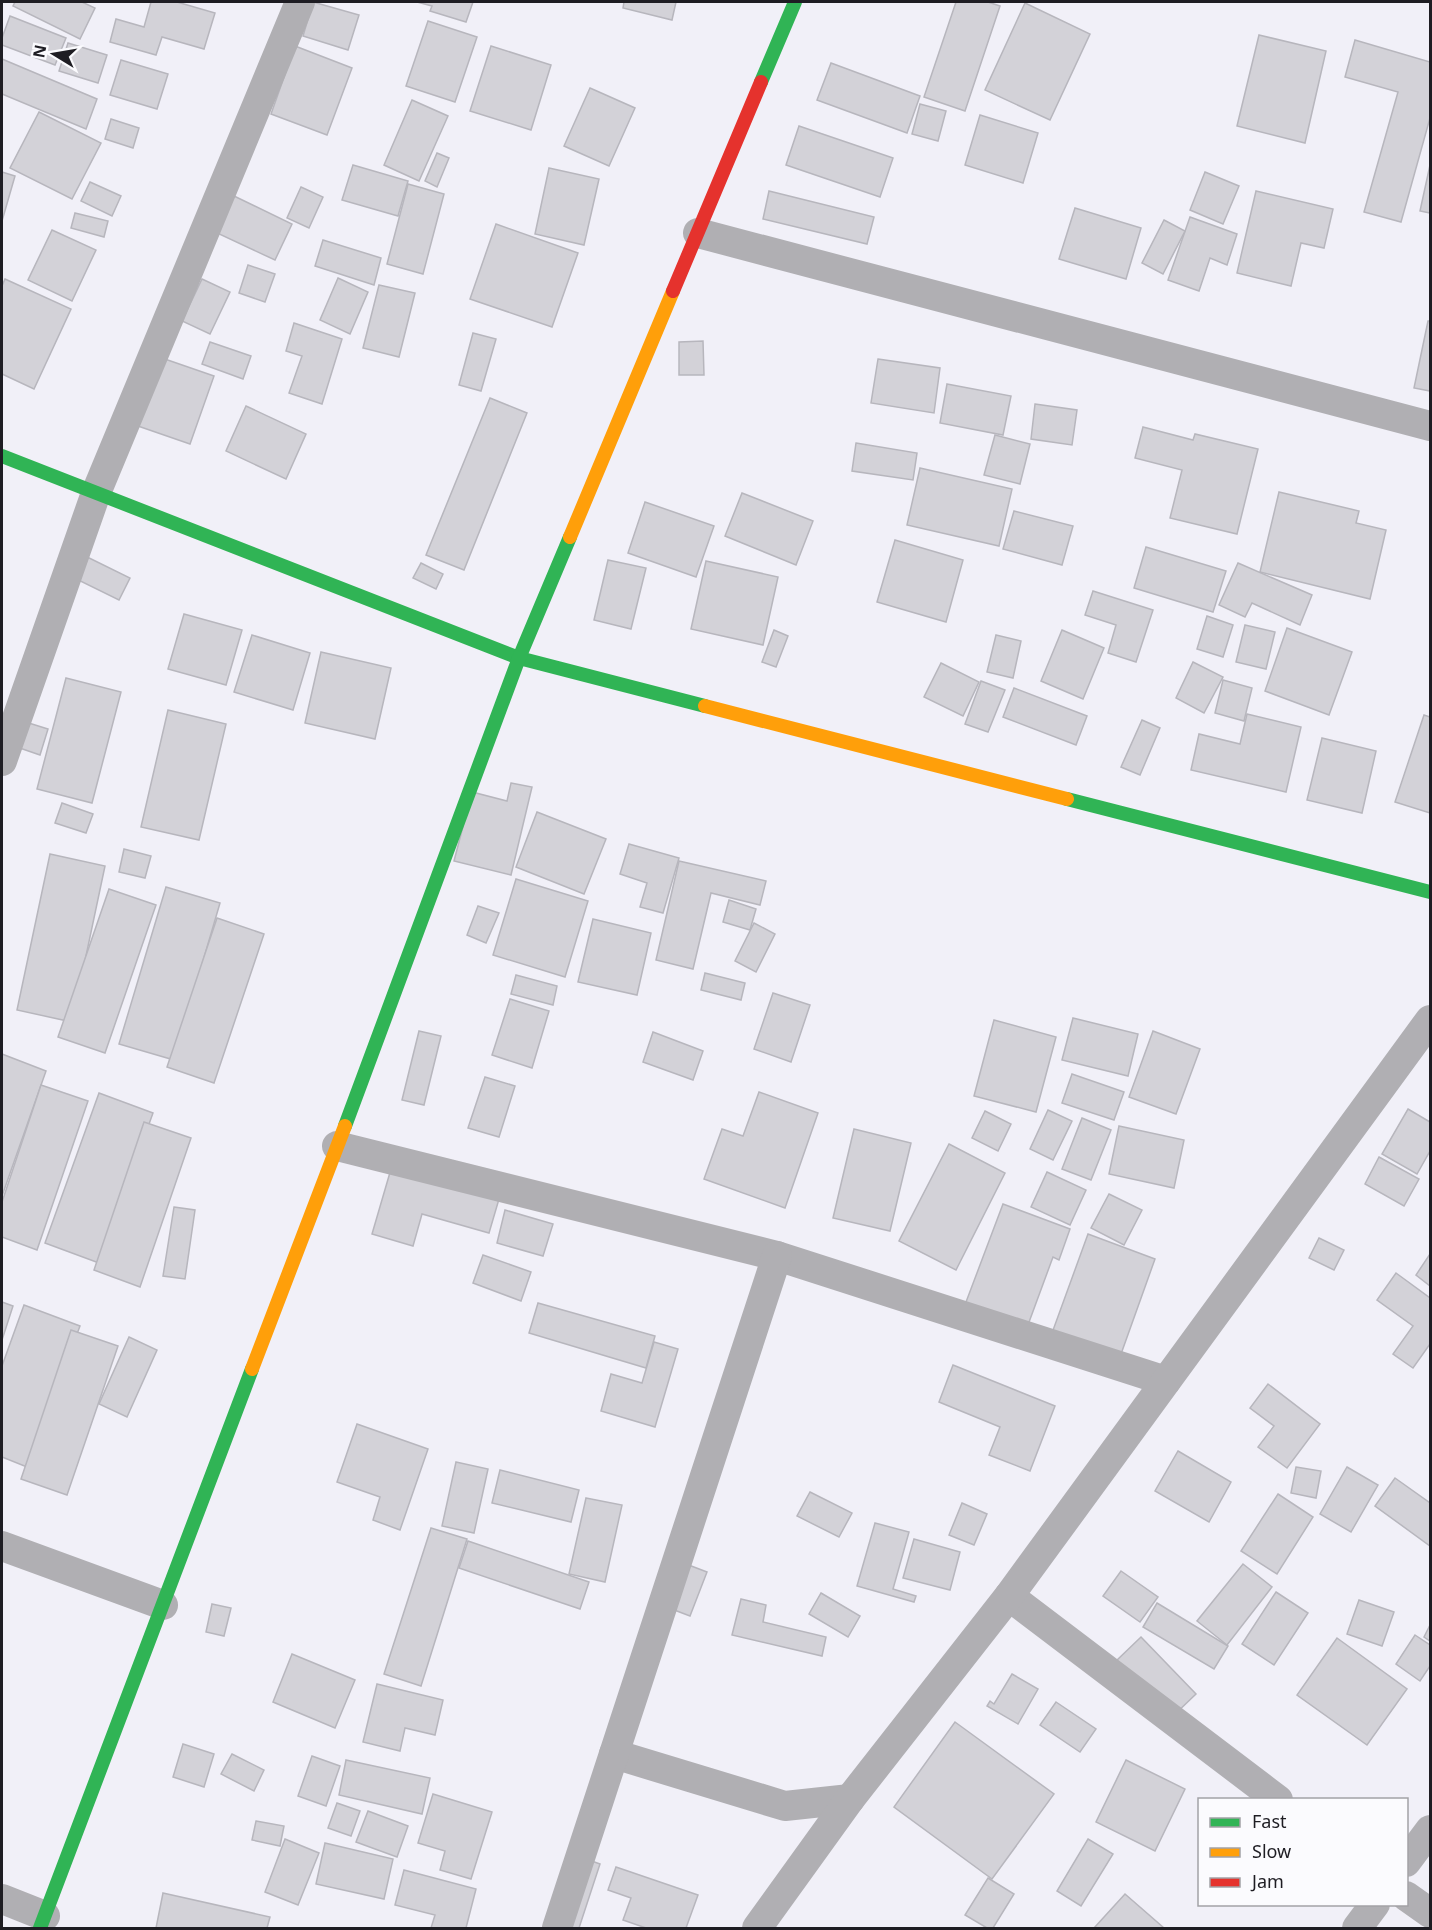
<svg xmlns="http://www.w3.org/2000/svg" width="1432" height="1930" viewBox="0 0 1432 1930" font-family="'Noto Sans',sans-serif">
<rect width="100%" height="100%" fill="#f1f0f8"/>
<g fill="#d3d2d8" stroke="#b7b6bd" stroke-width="1.5">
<polygon points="15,2 82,2 95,8 80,39 13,6"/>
<polygon points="151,2 177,2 215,13 204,49 162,37 156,55 110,42 116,19 144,27"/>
<polygon points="313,2 359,15 348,50 303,36"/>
<polygon points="417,2 473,2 466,22 430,11 432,6"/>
<polygon points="624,2 676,2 672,20 623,8"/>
<polygon points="956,2 988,2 1000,6 965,111 924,97"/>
<polygon points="1025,3 1090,34 1050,120 985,90"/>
<polygon points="10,16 66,38 55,65 2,45 2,38"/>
<polygon points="428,21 477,37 455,102 406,86"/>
<polygon points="1259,35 1326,51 1305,143 1237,126"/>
<polygon points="1355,40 1430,62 1430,118 1401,222 1364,212 1398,92 1345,77"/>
<polygon points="68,43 107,55 98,83 59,71"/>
<polygon points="295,46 352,68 327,135 271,114"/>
<polygon points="491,46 551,65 531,130 470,111"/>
<polygon points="2,59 97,99 86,129 2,94"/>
<polygon points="121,60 168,74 157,109 110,95"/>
<polygon points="831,63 920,96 907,133 817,100"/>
<polygon points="590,88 635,108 609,166 564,146"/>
<polygon points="412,100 448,116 419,181 384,165"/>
<polygon points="920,104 946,111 938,141 912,134"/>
<polygon points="39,112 101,143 72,199 10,168"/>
<polygon points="980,115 1038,133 1023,183 965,165"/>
<polygon points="111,119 139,128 133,148 105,139"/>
<polygon points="799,126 893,158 880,197 786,165"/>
<polygon points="437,153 449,158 437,187 425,181"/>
<polygon points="353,165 408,181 398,216 342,200"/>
<polygon points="1430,165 1430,213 1420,211"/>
<polygon points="549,168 599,179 584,245 535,234"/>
<polygon points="2,172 15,176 2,221"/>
<polygon points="1205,172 1239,186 1223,224 1190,210"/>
<polygon points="90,182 121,196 112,216 81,201"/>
<polygon points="408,184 444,194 423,274 387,264"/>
<polygon points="301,187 323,197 309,228 287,218"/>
<polygon points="769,191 874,217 867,244 763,219"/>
<polygon points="1256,191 1333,209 1324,248 1301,243 1291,286 1237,273"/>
<polygon points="234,196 292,224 275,260 217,233"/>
<polygon points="1075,208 1141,228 1126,279 1059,259"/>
<polygon points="75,213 108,221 104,237 71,228"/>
<polygon points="1190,217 1237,234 1227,265 1210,258 1199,291 1168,280"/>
<polygon points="1164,220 1185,231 1163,274 1142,263"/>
<polygon points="496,224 578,253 552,327 470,299"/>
<polygon points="52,230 96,250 72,301 28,280"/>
<polygon points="323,240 381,258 374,285 315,266"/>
<polygon points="248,265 275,274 265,302 239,293"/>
<polygon points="338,278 368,292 350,334 320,320"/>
<polygon points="5,279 71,309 34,389 2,374 2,286"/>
<polygon points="202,279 230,292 210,334 182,321"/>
<polygon points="379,285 415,293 399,357 363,348"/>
<polygon points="1428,321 1430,321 1430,391 1414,388"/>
<polygon points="294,323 342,339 322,404 289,393 302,356 286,351"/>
<polygon points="473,333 496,339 481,391 459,385"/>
<polygon points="703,341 704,375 679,375 679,342"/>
<polygon points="210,342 251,356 243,379 202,364"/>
<polygon points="159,357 214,376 190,444 135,425"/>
<polygon points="878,359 940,368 934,413 871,403"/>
<polygon points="947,384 1011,396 1003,435 940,423"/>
<polygon points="490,398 527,413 464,570 426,555"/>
<polygon points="1035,404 1077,410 1072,445 1031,439"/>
<polygon points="246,406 306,434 286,479 226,451"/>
<polygon points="1143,427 1193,440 1195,434 1258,449 1237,534 1170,518 1182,470 1135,458"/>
<polygon points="995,435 1030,444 1020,484 984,475"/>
<polygon points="856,443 917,453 913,480 852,471"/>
<polygon points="920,468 1012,489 999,546 907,525"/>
<polygon points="1279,492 1359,511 1356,523 1386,530 1370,599 1260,572"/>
<polygon points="742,493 813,521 796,565 725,536"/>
<polygon points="645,502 714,526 696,577 628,553"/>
<polygon points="1014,511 1073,526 1062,565 1003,549"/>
<polygon points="895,540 963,560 946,622 877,602"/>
<polygon points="1146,547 1226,571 1213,612 1134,588"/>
<polygon points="77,552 130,578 119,600 66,574"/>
<polygon points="608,560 646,568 631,629 594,620"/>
<polygon points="706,561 778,577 763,645 691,629"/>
<polygon points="421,563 443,574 436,589 413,578"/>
<polygon points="1238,563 1312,595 1300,625 1252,603 1245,617 1219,605"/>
<polygon points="1093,591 1153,610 1136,662 1108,653 1116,625 1085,615"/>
<polygon points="184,614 242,630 226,685 168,669"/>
<polygon points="1207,616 1233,625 1223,657 1197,649"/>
<polygon points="1245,625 1275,632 1266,669 1236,662"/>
<polygon points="1287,628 1352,652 1329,715 1265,691"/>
<polygon points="774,630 788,636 776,667 762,662"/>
<polygon points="1062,630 1104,648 1083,699 1041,681"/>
<polygon points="252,635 310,653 293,710 234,692"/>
<polygon points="996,635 1021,641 1013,678 987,672"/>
<polygon points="321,652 391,668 375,739 305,723"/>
<polygon points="1193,662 1223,677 1204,713 1176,698"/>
<polygon points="941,663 979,682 963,716 924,697"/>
<polygon points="66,678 121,692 92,803 37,789"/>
<polygon points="1223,680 1252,688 1244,721 1215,713"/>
<polygon points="981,681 1005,690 988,732 965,724"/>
<polygon points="1014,688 1087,716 1076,745 1003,717"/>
<polygon points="168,710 226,724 199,840 141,827"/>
<polygon points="1247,714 1301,727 1286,792 1191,770 1199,734 1240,744"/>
<polygon points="1424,715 1430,717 1430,813 1395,802"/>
<polygon points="16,719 48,729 40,755 8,744"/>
<polygon points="1142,720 1160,728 1140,775 1121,767"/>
<polygon points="1322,738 1376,751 1362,813 1307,800"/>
<polygon points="511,783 532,787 511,875 454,861 472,792 507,801"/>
<polygon points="62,803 93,814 86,833 55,823"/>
<polygon points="537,812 606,839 584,894 516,867"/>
<polygon points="629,844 679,858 663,913 640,907 647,883 620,874"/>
<polygon points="124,849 151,856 145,878 119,872"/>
<polygon points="50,854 105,866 72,1022 17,1010"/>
<polygon points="679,861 766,881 760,905 711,893 693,969 656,960"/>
<polygon points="516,879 588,901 565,977 493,955"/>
<polygon points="166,887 220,903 174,1060 119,1044"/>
<polygon points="109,889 156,905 105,1053 58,1037"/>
<polygon points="729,900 756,909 750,930 723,922"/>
<polygon points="478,906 499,913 486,943 467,935"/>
<polygon points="217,918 264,934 214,1083 167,1067"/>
<polygon points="593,919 651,933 637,995 578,982"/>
<polygon points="754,923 775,934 756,972 735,961"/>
<polygon points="705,973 745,983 741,1000 701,990"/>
<polygon points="516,975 557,986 553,1005 511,994"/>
<polygon points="773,993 810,1005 791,1062 754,1049"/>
<polygon points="510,999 549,1011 532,1068 492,1055"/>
<polygon points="1073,1018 1138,1034 1128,1076 1062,1060"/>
<polygon points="994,1020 1056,1037 1036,1112 974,1096"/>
<polygon points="419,1031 441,1036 424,1105 402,1100"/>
<polygon points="1153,1031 1200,1049 1176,1114 1129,1097"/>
<polygon points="653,1032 703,1051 693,1080 643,1062"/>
<polygon points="2,1054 46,1071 2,1196"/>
<polygon points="1072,1074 1124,1092 1114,1120 1062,1103"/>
<polygon points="485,1077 515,1086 499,1137 468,1128"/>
<polygon points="41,1085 88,1101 37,1250 2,1237 2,1202"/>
<polygon points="759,1092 818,1113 785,1208 704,1179 722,1129 743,1136"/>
<polygon points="99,1093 153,1113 99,1263 45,1243"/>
<polygon points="1408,1109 1430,1122 1430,1151 1417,1174 1382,1154"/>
<polygon points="1048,1110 1072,1121 1053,1160 1030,1149"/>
<polygon points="985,1111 1011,1124 998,1151 972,1138"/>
<polygon points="1082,1118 1111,1130 1091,1180 1062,1169"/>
<polygon points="144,1122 191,1138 140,1287 94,1270"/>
<polygon points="1119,1126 1184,1140 1174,1188 1109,1174"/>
<polygon points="854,1129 911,1143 890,1231 833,1218"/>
<polygon points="949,1144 1005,1173 956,1270 899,1241"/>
<polygon points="1379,1157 1419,1179 1404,1206 1365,1184"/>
<polygon points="391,1169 499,1199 489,1233 422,1214 413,1246 372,1234"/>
<polygon points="1047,1172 1086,1190 1070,1225 1031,1207"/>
<polygon points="1109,1194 1142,1210 1124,1245 1091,1228"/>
<polygon points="1003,1204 1070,1229 1059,1260 1053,1257 1025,1333 963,1310"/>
<polygon points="174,1207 195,1210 185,1279 163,1276"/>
<polygon points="505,1210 553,1224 543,1256 497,1243"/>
<polygon points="1088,1234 1155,1259 1116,1368 1048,1344"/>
<polygon points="1319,1238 1344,1250 1334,1270 1309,1258"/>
<polygon points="1430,1254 1430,1286 1416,1275"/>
<polygon points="483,1255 531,1272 521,1301 473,1283"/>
<polygon points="1396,1273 1430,1298 1430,1344 1413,1368 1393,1354 1413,1326 1377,1300"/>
<polygon points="2,1302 13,1306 2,1340"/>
<polygon points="538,1303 655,1336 646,1368 529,1333"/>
<polygon points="24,1305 80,1326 27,1467 2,1457 2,1366"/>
<polygon points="71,1330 118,1346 67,1495 21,1479"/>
<polygon points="129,1337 157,1350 127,1417 99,1404"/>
<polygon points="654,1342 678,1349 655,1427 601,1411 611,1374 642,1383"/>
<polygon points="953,1365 1055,1406 1030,1471 989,1455 1000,1427 939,1402"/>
<polygon points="1268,1384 1320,1424 1287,1468 1258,1447 1274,1426 1250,1408"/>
<polygon points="357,1424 428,1449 400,1530 373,1520 380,1497 337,1482"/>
<polygon points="1178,1451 1231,1482 1209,1522 1155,1491"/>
<polygon points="456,1462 488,1469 474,1533 442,1526"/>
<polygon points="1296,1467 1321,1471 1316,1498 1291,1493"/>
<polygon points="1347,1467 1378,1485 1351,1532 1320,1514"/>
<polygon points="500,1470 579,1490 571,1522 492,1503"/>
<polygon points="1395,1478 1430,1503 1430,1546 1375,1506"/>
<polygon points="810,1492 852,1513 839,1537 797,1516"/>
<polygon points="1278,1494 1313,1517 1277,1574 1241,1551"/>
<polygon points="586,1498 622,1505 605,1582 569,1574"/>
<polygon points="962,1503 987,1514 974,1545 949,1535"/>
<polygon points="875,1523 909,1532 893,1589 916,1596 914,1602 857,1586"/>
<polygon points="431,1528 467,1539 421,1686 384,1674"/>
<polygon points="914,1539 960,1552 950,1590 903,1578"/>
<polygon points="468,1541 589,1582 580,1609 459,1568"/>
<polygon points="686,1564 707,1572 690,1616 669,1608"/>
<polygon points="1243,1564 1272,1587 1227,1645 1197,1621"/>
<polygon points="1121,1571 1158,1597 1140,1622 1103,1596"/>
<polygon points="1276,1592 1308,1613 1274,1665 1242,1644"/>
<polygon points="821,1593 860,1616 848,1637 809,1614"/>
<polygon points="741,1599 766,1605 763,1622 826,1637 822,1656 732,1635"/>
<polygon points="1359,1600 1394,1612 1382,1646 1347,1634"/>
<polygon points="1157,1603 1228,1646 1214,1669 1143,1627"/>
<polygon points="212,1604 231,1608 224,1636 206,1632"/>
<polygon points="1430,1625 1430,1641 1424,1637"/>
<polygon points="1415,1635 1430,1645 1430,1666 1420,1681 1396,1664"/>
<polygon points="1141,1637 1196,1694 1171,1718 1116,1661"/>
<polygon points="1337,1638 1407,1689 1367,1745 1297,1695"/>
<polygon points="292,1654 355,1680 335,1728 273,1702"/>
<polygon points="1012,1674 1038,1689 1018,1724 987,1706 990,1701 994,1704"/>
<polygon points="377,1684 443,1700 435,1735 405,1728 400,1751 363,1742"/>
<polygon points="1056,1702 1096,1729 1080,1752 1040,1725"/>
<polygon points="955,1722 1054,1794 992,1879 894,1807"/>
<polygon points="183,1744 214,1754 204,1787 173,1777"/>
<polygon points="232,1754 264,1770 254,1791 221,1774"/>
<polygon points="312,1756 340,1766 326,1806 298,1796"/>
<polygon points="346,1760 430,1778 422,1814 339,1795"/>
<polygon points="1126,1760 1185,1789 1155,1851 1096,1822"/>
<polygon points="433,1794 492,1812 471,1879 440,1870 445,1851 418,1843"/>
<polygon points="337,1803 360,1811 351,1836 328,1828"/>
<polygon points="368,1811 408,1826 397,1857 356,1842"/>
<polygon points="256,1821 284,1826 280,1846 252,1840"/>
<polygon points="285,1839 319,1853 298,1905 265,1892"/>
<polygon points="1088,1839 1113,1854 1081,1906 1057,1891"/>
<polygon points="325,1843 393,1859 384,1899 316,1884"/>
<polygon points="575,1855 600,1864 579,1928 551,1928"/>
<polygon points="616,1867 698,1895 686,1928 646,1928 623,1920 631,1898 608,1890"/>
<polygon points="404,1870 476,1889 466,1928 431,1928 435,1915 395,1905"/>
<polygon points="988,1878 1014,1894 993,1928 987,1928 965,1915"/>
<polygon points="163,1893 270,1917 267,1928 156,1928"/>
<polygon points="1125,1894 1164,1928 1094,1928"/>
</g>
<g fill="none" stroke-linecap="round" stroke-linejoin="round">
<g stroke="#b0afb3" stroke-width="30">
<polyline points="698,233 1430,426"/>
<polyline points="2,761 96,493 300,2"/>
<polyline points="337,1146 777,1256 1166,1381"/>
<polyline points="2,1546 163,1605"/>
<polyline points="1009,1596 1278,1800"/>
<polyline points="614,1754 785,1806 850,1799"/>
<polyline points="1406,1862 1430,1830"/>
<polyline points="1406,1896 1430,1913"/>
<polyline points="2,1899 45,1916"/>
<polyline points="557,1928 777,1256"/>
<polyline points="757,1928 850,1799 1009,1596 1430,1020"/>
<polyline points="1357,1928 1375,1904"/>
</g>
<g stroke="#30b455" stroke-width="14">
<polyline points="761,82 795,2"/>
<polyline points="2,456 519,658 705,706"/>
<polyline points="1067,799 1430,892"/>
<polyline points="345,1126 519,658 570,537"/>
<polyline points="40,1928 252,1369"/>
</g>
<g stroke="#ff9f0a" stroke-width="14">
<polyline points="570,537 673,291"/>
<polyline points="705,706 1067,799"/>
<polyline points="252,1369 345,1126"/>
</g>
<polyline stroke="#e5322d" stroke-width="14" points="673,291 761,82"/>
</g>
<rect width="1432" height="1930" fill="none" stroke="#1e1d23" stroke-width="6"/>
<rect x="1198" y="1798" width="210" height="108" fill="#fbfbfe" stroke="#a3a2a6" stroke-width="1.5"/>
<rect x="1210" y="1818" width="30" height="9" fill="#30b455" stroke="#a3a2a6" stroke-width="1.5"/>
<text x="1252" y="1828" font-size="18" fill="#1e1d23">Fast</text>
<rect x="1210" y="1848" width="30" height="9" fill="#ff9f0a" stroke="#a3a2a6" stroke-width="1.5"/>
<text x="1252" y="1858" font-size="18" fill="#1e1d23">Slow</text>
<rect x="1210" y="1878" width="30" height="9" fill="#e5322d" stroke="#a3a2a6" stroke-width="1.5"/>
<text x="1252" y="1888" font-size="18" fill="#1e1d23">Jam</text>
<g transform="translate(54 54) rotate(281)" stroke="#fbfbfe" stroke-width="4.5" paint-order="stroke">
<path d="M0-4.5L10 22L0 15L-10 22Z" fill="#1e1d23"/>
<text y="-9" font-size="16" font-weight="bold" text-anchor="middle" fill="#1e1d23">N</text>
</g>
</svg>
